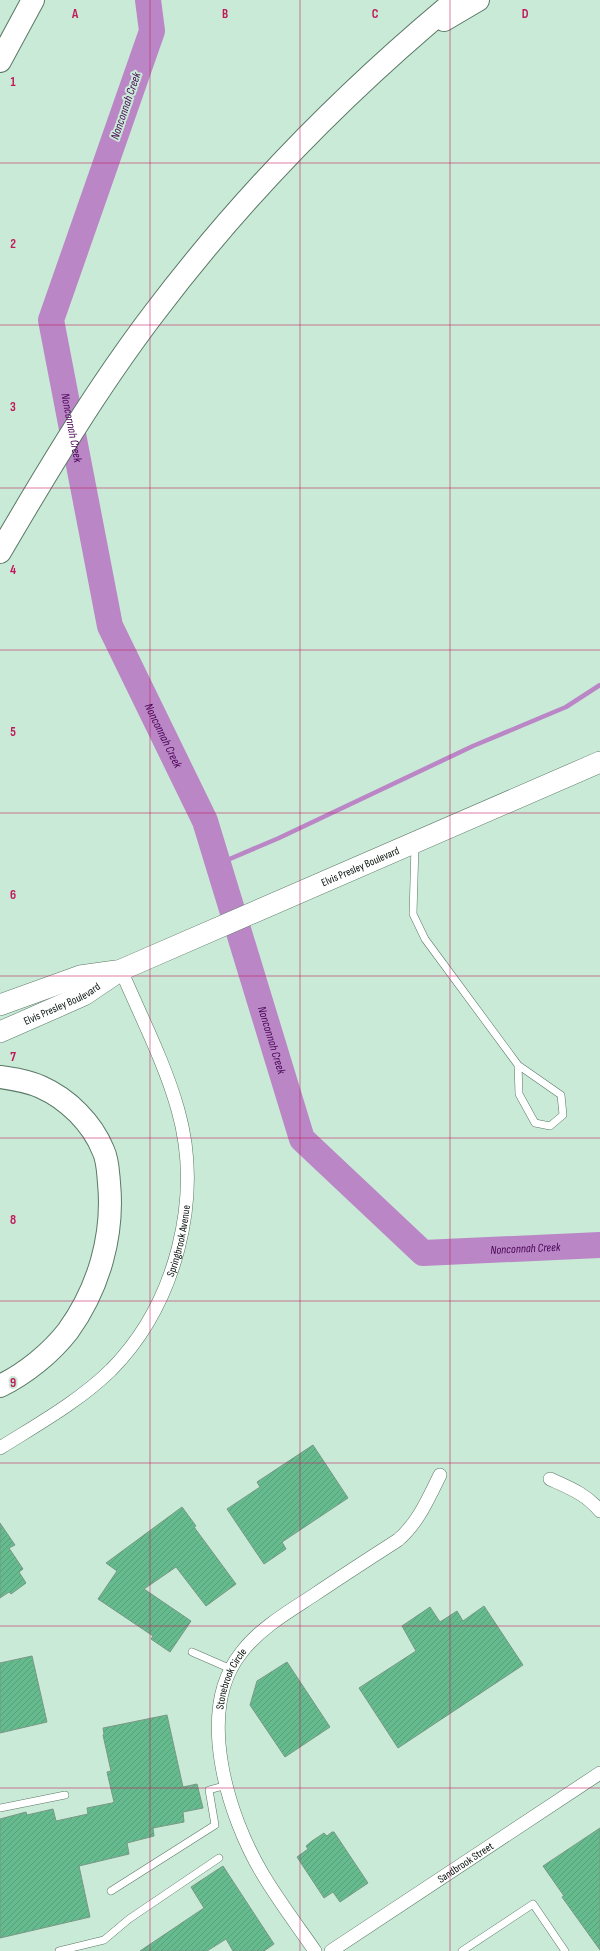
<svg xmlns="http://www.w3.org/2000/svg" width="600" height="1951" viewBox="0 0 600 1951" font-family="'Sofia Sans Condensed',sans-serif">
<defs>
<pattern id="building-hatch" width="6" height="6" patternUnits="userSpaceOnUse"><rect width="6" height="6" fill="#66bb8e"/><path d="M-1 1l2-2M0 6l6-6M5 7l2-2" fill="none" stroke="#57a079"/></pattern>
</defs>
<rect width="100%" height="100%" fill="#c9ead6"/>
<g fill="none" stroke-linecap="round" stroke-linejoin="round">
<polyline stroke="#ba86c6" stroke-width="4.5" points="218,864 279,838 473,746 566,707 600,685"/>
<path stroke="#ba86c6" stroke-width="26" id="s1" d="M148,0L152,31L51,320L110,626L205,821L302,1139L423,1253L600,1245"/>
</g>
<g fill="url(#building-hatch)" stroke="#799886">
<polygon points="313,1445 348,1498 282,1542 286,1549 264,1564 227,1509 260,1487 257,1482"/>
<polygon points="182,1507 196,1526 194,1527 236,1584 206,1606 176,1567 144,1589 191,1621 170,1652 151,1639 153,1636 98,1599 117,1571 106,1563"/>
<polygon points="0,1523 15,1545 9,1548 23,1569 19,1572 26,1583 11,1594 9,1592 0,1598"/>
<polygon points="484,1606 523,1665 398,1748 359,1688 416,1651 402,1626 430,1607 440,1622 457,1611 463,1621"/>
<polygon points="32,1656 47,1722 0,1733 0,1663"/>
<polygon points="287,1662 330,1727 285,1757 250,1705 257,1681"/>
<polygon points="167,1715 183,1787 197,1784 203,1808 183,1812 184,1822 153,1828 154,1836 127,1843 129,1854 79,1866 90,1917 0,1938 0,1819 26,1812 27,1815 53,1809 56,1821 88,1814 87,1808 112,1803 114,1802 107,1772 111,1771 103,1735 104,1734 103,1728"/>
<polygon points="600,1828 600,1950 562,1897 564,1896 543,1866"/>
<polygon points="332,1832 334,1832 368,1883 340,1902 333,1892 324,1898 297,1857 308,1849 306,1846 312,1841 324,1833 327,1836"/>
<polygon points="223,1866 274,1944 264,1951 233,1951 226,1939 207,1951 140,1951 204,1908 191,1887"/>
</g>
<g fill="none" stroke-linecap="round" stroke-linejoin="round">
<g stroke="#597866" stroke-width="8">
<g id="lane">
<polyline points="415,845 413,914 425,939 518,1065 519,1094 535,1123 550,1126 563,1115 561,1095 518,1065"/>
<polyline points="192,1652 231,1669"/>
<polyline points="0,1808 65,1795"/>
<polyline points="111,1891 215,1825 209,1790 227,1785"/>
<polyline points="59,1951 104,1940 129,1919 219,1858"/>
<polyline points="462,1951 533,1904 565,1951"/>
</g>
</g>
<g stroke="#597866" stroke-width="14">
<g id="street">
<path id="s2" d="M0,1448C38,1424 78,1402 111,1370C176,1304 203,1198 178,1110C165,1063 140,1015 121,970"/>
<path d="M550,1479C570,1488 586,1494 600,1511"/>
<path id="s3" d="M315,1951C297,1925 278,1900 262,1873C228,1816 195,1711 241,1653C260,1628 288,1612 314,1595C342,1576 370,1558 398,1540C418,1523 428,1499 440,1475"/>
<path id="s4" d="M331,1951L600,1773"/>
</g>
</g>
<g stroke="#597866" stroke-width="22">
<g id="primary">
<polyline points="0,1005 80,976 116,971"/>
<path id="s5" d="M0,1032L84,995L121,970L600,762"/>
</g>
</g>
<g stroke="#597866" stroke-width="24">
<g id="highway">
<polyline points="444,20 478,0"/>
<polyline points="0,61 33,0"/>
<path d="M0,552C48,470 97,388 155,312C242,197 345,92 456,0"/>
<path d="M0,1077C14,1079 28,1081 41,1087C68,1099 92,1123 103,1150C108,1160 108,1172 109,1183C114,1235 99,1288 68,1331C51,1353 25,1374 0,1386"/>
</g>
</g>
<use href="#lane" stroke="#fff" stroke-width="7"/>
<use href="#street" stroke="#fff" stroke-width="13"/>
<use href="#primary" stroke="#fff" stroke-width="21"/>
<use href="#highway" stroke="#fff" stroke-width="22"/>
</g>
<path fill="none" stroke="#c2185b" stroke-width="1" stroke-opacity="0.55" d="M150,0V1951M300,0V1951M450,0V1951M0,163H600M0,325H600M0,488H600M0,650H600M0,813H600M0,976H600M0,1138H600M0,1301H600M0,1463H600M0,1626H600M0,1788H600"/>
<g text-anchor="middle" dominant-baseline="central" stroke-width="4" stroke-linejoin="round" paint-order="stroke">
<g font-size="11" fill="#06120b" stroke="#c9ead6">
<text stroke="none"><textPath href="#s5" startOffset="397">Elvis Presley Boulevard</textPath></text>
<text stroke="none"><textPath href="#s5" startOffset="68">Elvis Presley Boulevard</textPath></text>
<text stroke="none"><textPath href="#s2" startOffset="284">Springbrook Avenue</textPath></text>
<text stroke="none"><textPath href="#s3" startOffset="299">Stonebrook Circle</textPath></text>
<text stroke="none"><textPath href="#s4" startOffset="161">Sandbrook Street</textPath></text>
</g>
<g font-size="12" font-style="italic" fill="#470254" stroke="#c9ead6">
<text transform="translate(126 106) rotate(-71)">Nonconnah Creek</text>
<text stroke="none"><textPath href="#s1" startOffset="447">Nonconnah Creek</textPath></text>
<text stroke="none"><textPath href="#s1" startOffset="771">Nonconnah Creek</textPath></text>
<text stroke="none"><textPath href="#s1" startOffset="1095">Nonconnah Creek</textPath></text>
<text stroke="none"><textPath href="#s1" startOffset="1467">Nonconnah Creek</textPath></text>
</g>
</g>
<g font-size="13" text-anchor="middle" font-weight="bold" fill="#c2185b" stroke="#c9ead6" stroke-width="4" stroke-linejoin="round" paint-order="stroke">
<text x="75" y="18">A</text>
<text x="225" y="18">B</text>
<text x="375" y="18">C</text>
<text x="525" y="18">D</text>
<text x="13" y="86">1</text>
<text x="13" y="248">2</text>
<text x="13" y="411">3</text>
<text x="13" y="574">4</text>
<text x="13" y="736">5</text>
<text x="13" y="899">6</text>
<text x="13" y="1061">7</text>
<text x="13" y="1224">8</text>
<text x="13" y="1387">9</text>
</g>
</svg>
